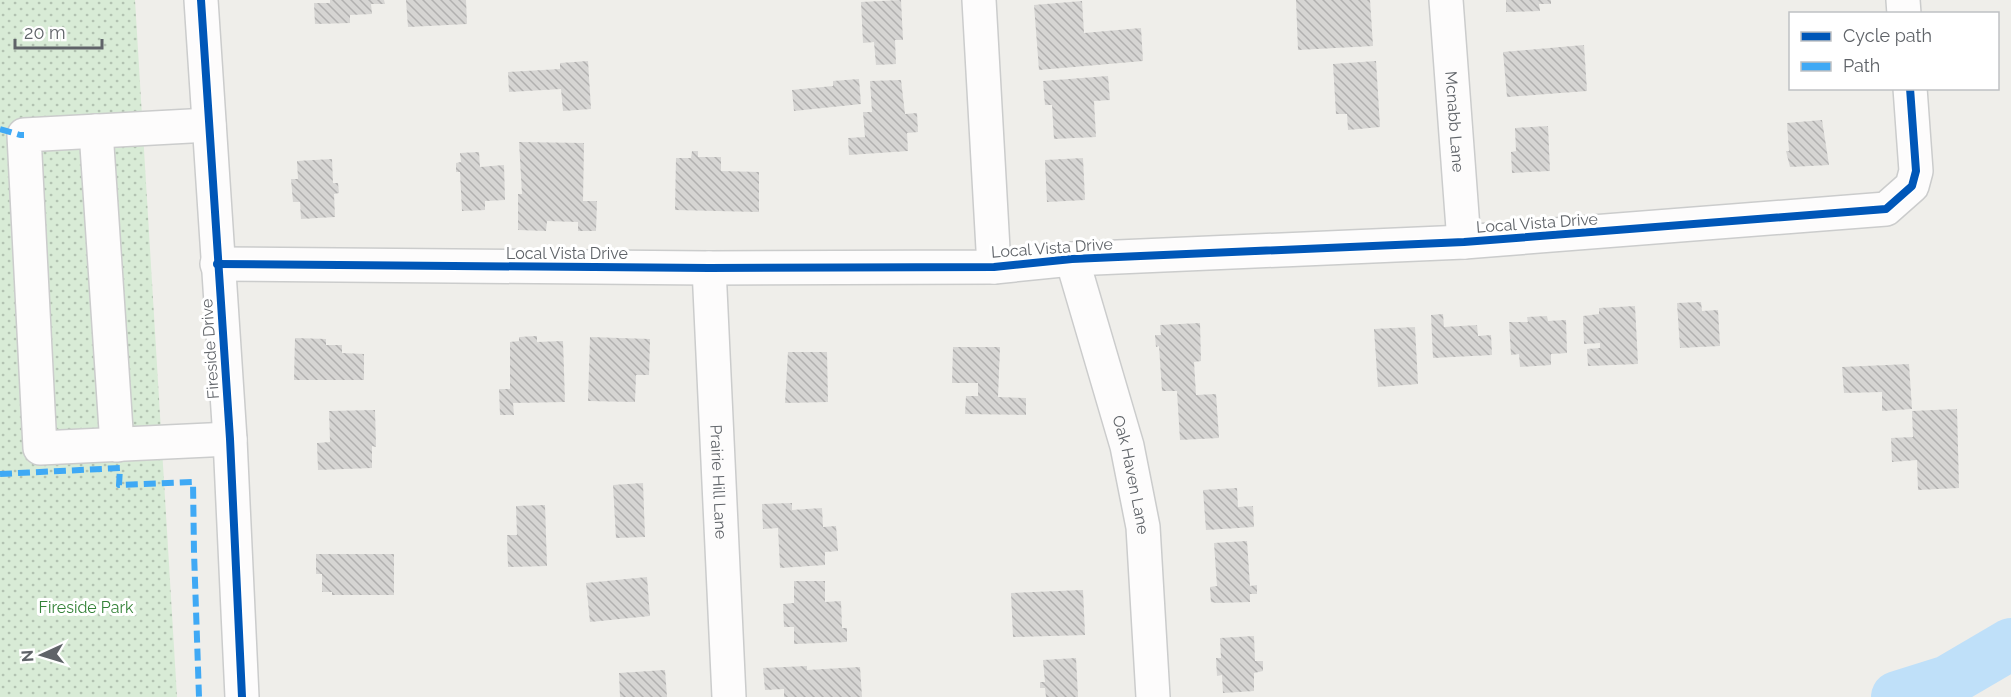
<svg xmlns="http://www.w3.org/2000/svg" width="2011" height="697" viewBox="0 0 2011 697" font-family="Raleway,sans-serif">
<defs>
<pattern id="grass-dots" width="8" height="8" patternUnits="userSpaceOnUse" patternTransform="scale(1.5)"><rect width="8" height="8" fill="#d8ebd6"/><path d="M2 2h.1M6 6h.1" fill="none" stroke="#b2c2b1" stroke-width="1.8" stroke-linecap="round"/></pattern>
<pattern id="building-back-hatch" width="6" height="6" patternUnits="userSpaceOnUse" patternTransform="scale(1.5)"><rect width="6" height="6" fill="#d6d5d3"/><path d="M-1 5l2 2M0 0l6 6M5-1l2 2" fill="none" stroke="#b1b0af"/></pattern>
</defs>
<rect width="100%" height="100%" fill="#efeeea"/>
<polygon fill="url(#grass-dots)" points="0,0 135,0 177,697 0,697"/>
<g fill="none" stroke-linecap="round" stroke-linejoin="round">
<polyline stroke="#bfe0f9" stroke-width="52" points="1897,697 1948,681 2011,644"/>
</g>
<g fill="url(#building-back-hatch)">
<polygon points="330,0 384,0 385,4 371,4 372,14 350,15 350,23 315,24 314,3 330,3"/>
<polygon points="406,0 466,0 467,24 408,27"/>
<polygon points="901,0 903,40 895,40 896,64 876,65 874,42 863,43 861,2"/>
<polygon points="1296,0 1370,0 1373,46 1298,50"/>
<polygon points="1506,0 1551,0 1551,4 1539,4 1540,11 1506,12"/>
<polygon points="1082,1 1084,33 1141,28 1143,61 1039,70 1034,5"/>
<polygon points="1584,45 1587,91 1507,97 1503,52"/>
<polygon points="588,61 591,109 563,111 561,89 509,92 508,72 560,69 560,63"/>
<polygon points="1376,61 1380,127 1348,130 1347,114 1336,114 1333,64"/>
<polygon points="1108,76 1110,100 1094,101 1096,137 1054,139 1052,105 1045,105 1043,81"/>
<polygon points="859,79 861,104 794,111 792,90 833,86 833,81"/>
<polygon points="901,80 905,114 917,113 918,132 907,133 908,151 849,155 848,138 865,137 863,112 872,112 870,81"/>
<polygon points="1822,120 1829,165 1790,167 1786,151 1789,151 1787,123"/>
<polygon points="1548,126 1550,171 1512,173 1511,152 1516,151 1515,128"/>
<polygon points="519,142 584,143 583,201 597,201 596,231 578,231 578,222 547,221 546,231 518,230 518,194 522,194"/>
<polygon points="692,151 698,151 698,157 721,157 721,171 759,172 759,212 675,210 676,158 691,158"/>
<polygon points="479,152 480,167 504,165 505,200 485,201 485,210 462,211 460,172 456,172 456,163 461,162 460,153"/>
<polygon points="1083,158 1085,200 1047,202 1045,160"/>
<polygon points="332,159 333,183 338,183 339,193 334,194 335,217 301,219 300,202 293,202 291,179 298,179 297,161"/>
<polygon points="1701,302 1702,311 1718,310 1720,346 1680,348 1677,303"/>
<polygon points="1635,306 1638,364 1588,366 1587,349 1600,348 1600,343 1584,344 1583,316 1599,314 1599,308"/>
<polygon points="1443,314 1444,327 1477,325 1478,336 1491,335 1492,355 1433,358 1431,315"/>
<polygon points="1547,316 1548,321 1566,320 1567,353 1551,354 1551,365 1520,367 1519,354 1511,355 1509,322 1528,322 1527,317"/>
<polygon points="1200,323 1201,361 1194,362 1196,395 1216,394 1219,438 1180,440 1177,391 1162,391 1159,346 1156,347 1155,335 1161,335 1160,325"/>
<polygon points="1415,327 1418,384 1378,387 1374,329"/>
<polygon points="537,336 537,342 563,341 565,402 513,403 514,415 500,415 499,389 510,389 510,342 519,341 519,337"/>
<polygon points="590,337 650,339 649,375 636,375 635,402 588,401"/>
<polygon points="295,338 326,339 326,345 342,345 342,353 364,354 364,380 294,380"/>
<polygon points="953,347 1000,347 998,397 1026,398 1026,415 965,414 966,396 978,396 978,383 952,383"/>
<polygon points="788,352 827,352 828,402 785,403"/>
<polygon points="1909,364 1912,409 1882,411 1882,392 1844,393 1842,367"/>
<polygon points="1957,409 1959,488 1918,490 1917,460 1892,462 1891,438 1913,437 1912,411"/>
<polygon points="375,410 376,447 372,446 372,468 318,470 317,443 330,442 329,411"/>
<polygon points="643,483 645,537 616,538 613,485"/>
<polygon points="1237,488 1238,507 1253,506 1254,527 1206,530 1203,490"/>
<polygon points="792,503 792,510 822,508 823,527 836,526 838,551 825,552 825,565 780,568 778,528 763,529 762,504"/>
<polygon points="545,505 547,566 508,567 507,535 517,535 516,506"/>
<polygon points="1247,541 1250,586 1257,585 1257,594 1250,594 1250,602 1217,603 1211,602 1210,587 1217,586 1214,543"/>
<polygon points="316,554 394,554 394,595 332,595 332,592 322,592 322,574 316,574"/>
<polygon points="647,577 650,616 590,622 586,583"/>
<polygon points="794,581 825,581 825,602 841,601 842,628 847,628 847,642 794,644 794,627 784,627 783,604 794,603"/>
<polygon points="1083,590 1085,635 1013,637 1011,593"/>
<polygon points="1254,636 1255,661 1263,661 1263,671 1254,673 1254,691 1223,693 1222,675 1217,676 1216,658 1221,658 1220,638"/>
<polygon points="1076,658 1078,697 1046,697 1045,688 1040,688 1040,682 1045,682 1043,660"/>
<polygon points="807,666 807,670 860,667 862,697 784,697 784,689 765,690 763,668"/>
<polygon points="665,670 667,697 620,697 619,673"/>
</g>
<g fill="none" stroke-linecap="round" stroke-linejoin="round">
<g stroke="#cbcccc" stroke-width="36">
<g id="minor">
<polyline points="201,0 230,439 242,697"/>
<polyline points="979,0 994,267"/>
<path id="s1" d="M1446,0L1464,242"/>
<polyline points="1903,0 1904,14"/>
<polyline points="209,125 24,135 40,448 230,439"/>
<polyline points="96,131 117,445"/>
<path id="s2" d="M1072,259L1127,446L1143,527L1153,697"/>
<polyline points="217,264 709,268 994,267 1072,259 1464,242 1886,209 1912,186 1916,171 1910,88"/>
<path id="s3" d="M709,268L729,697"/>
</g>
</g>
<use href="#minor" stroke="#fdfcfc" stroke-width="33"/>
<g stroke="#3fa9f5" stroke-width="6" stroke-dasharray="12 6" stroke-linecap="butt">
<polyline points="0,129 20,135 24,135"/>
<polyline points="0,474 120,468 119,485 193,482 194,552 199,697"/>
</g>
<g stroke="#fff" stroke-width="11">
<g id="cycleway">
<polyline points="201,0 230,439 242,697"/>
<polyline points="217,264 709,268 994,267 1072,259 1464,242 1886,209 1912,186 1916,171 1910,88"/>
</g>
</g>
<use href="#cycleway" stroke="#0057b8" stroke-width="8"/>
</g>
<g text-anchor="middle" dominant-baseline="central" stroke-width="6" stroke-linejoin="round" paint-order="stroke">
<g font-size="16" fill="#5f6368" stroke="#fff">
<text stroke="none"><textPath href="#s1" startOffset="122">Mcnabb Lane</textPath></text>
<text transform="translate(1537 223) rotate(-4)">Local Vista Drive</text>
<text transform="translate(1052 248) rotate(-4)">Local Vista Drive</text>
<text x="567" y="253">Local Vista Drive</text>
<text transform="translate(210 349) rotate(-94)">Fireside Drive</text>
<text stroke="none"><textPath href="#s2" startOffset="224">Oak Haven Lane</textPath></text>
<text stroke="none"><textPath href="#s3" startOffset="214">Prairie Hill Lane</textPath></text>
</g>
<g font-size="16" fill="#348238" stroke="#fff">
<text x="86" y="607">Fireside Park</text>
</g>
</g>
<rect x="1789" y="12" width="210" height="78" fill="#ffffff" stroke="#bfc1c3" stroke-width="1.5"/>
<rect x="1801" y="32" width="30" height="9" fill="#0057b8" stroke="#bfc1c3" stroke-width="1.5"/>
<text x="1843" y="42" font-size="18" fill="#5f6368">Cycle path</text>
<rect x="1801" y="62" width="30" height="9" fill="#3fa9f5" stroke="#bfc1c3" stroke-width="1.5"/>
<text x="1843" y="72" font-size="18" fill="#5f6368">Path</text>
<g transform="translate(42 655) rotate(266)" stroke="#ffffff" stroke-width="4.5" paint-order="stroke">
<path d="M0-4.5L10 22L0 15L-10 22Z" fill="#5f6368"/>
<text y="-9" font-size="16" font-weight="bold" text-anchor="middle" fill="#5f6368">N</text>
</g>
<path d="M15 39v9h87v-9" fill="none" stroke="#5f6368" stroke-width="3"/>
<text x="24" y="39" font-size="18" fill="#5f6368" stroke="#ffffff" stroke-width="4.5" paint-order="stroke">20 m</text>
</svg>
